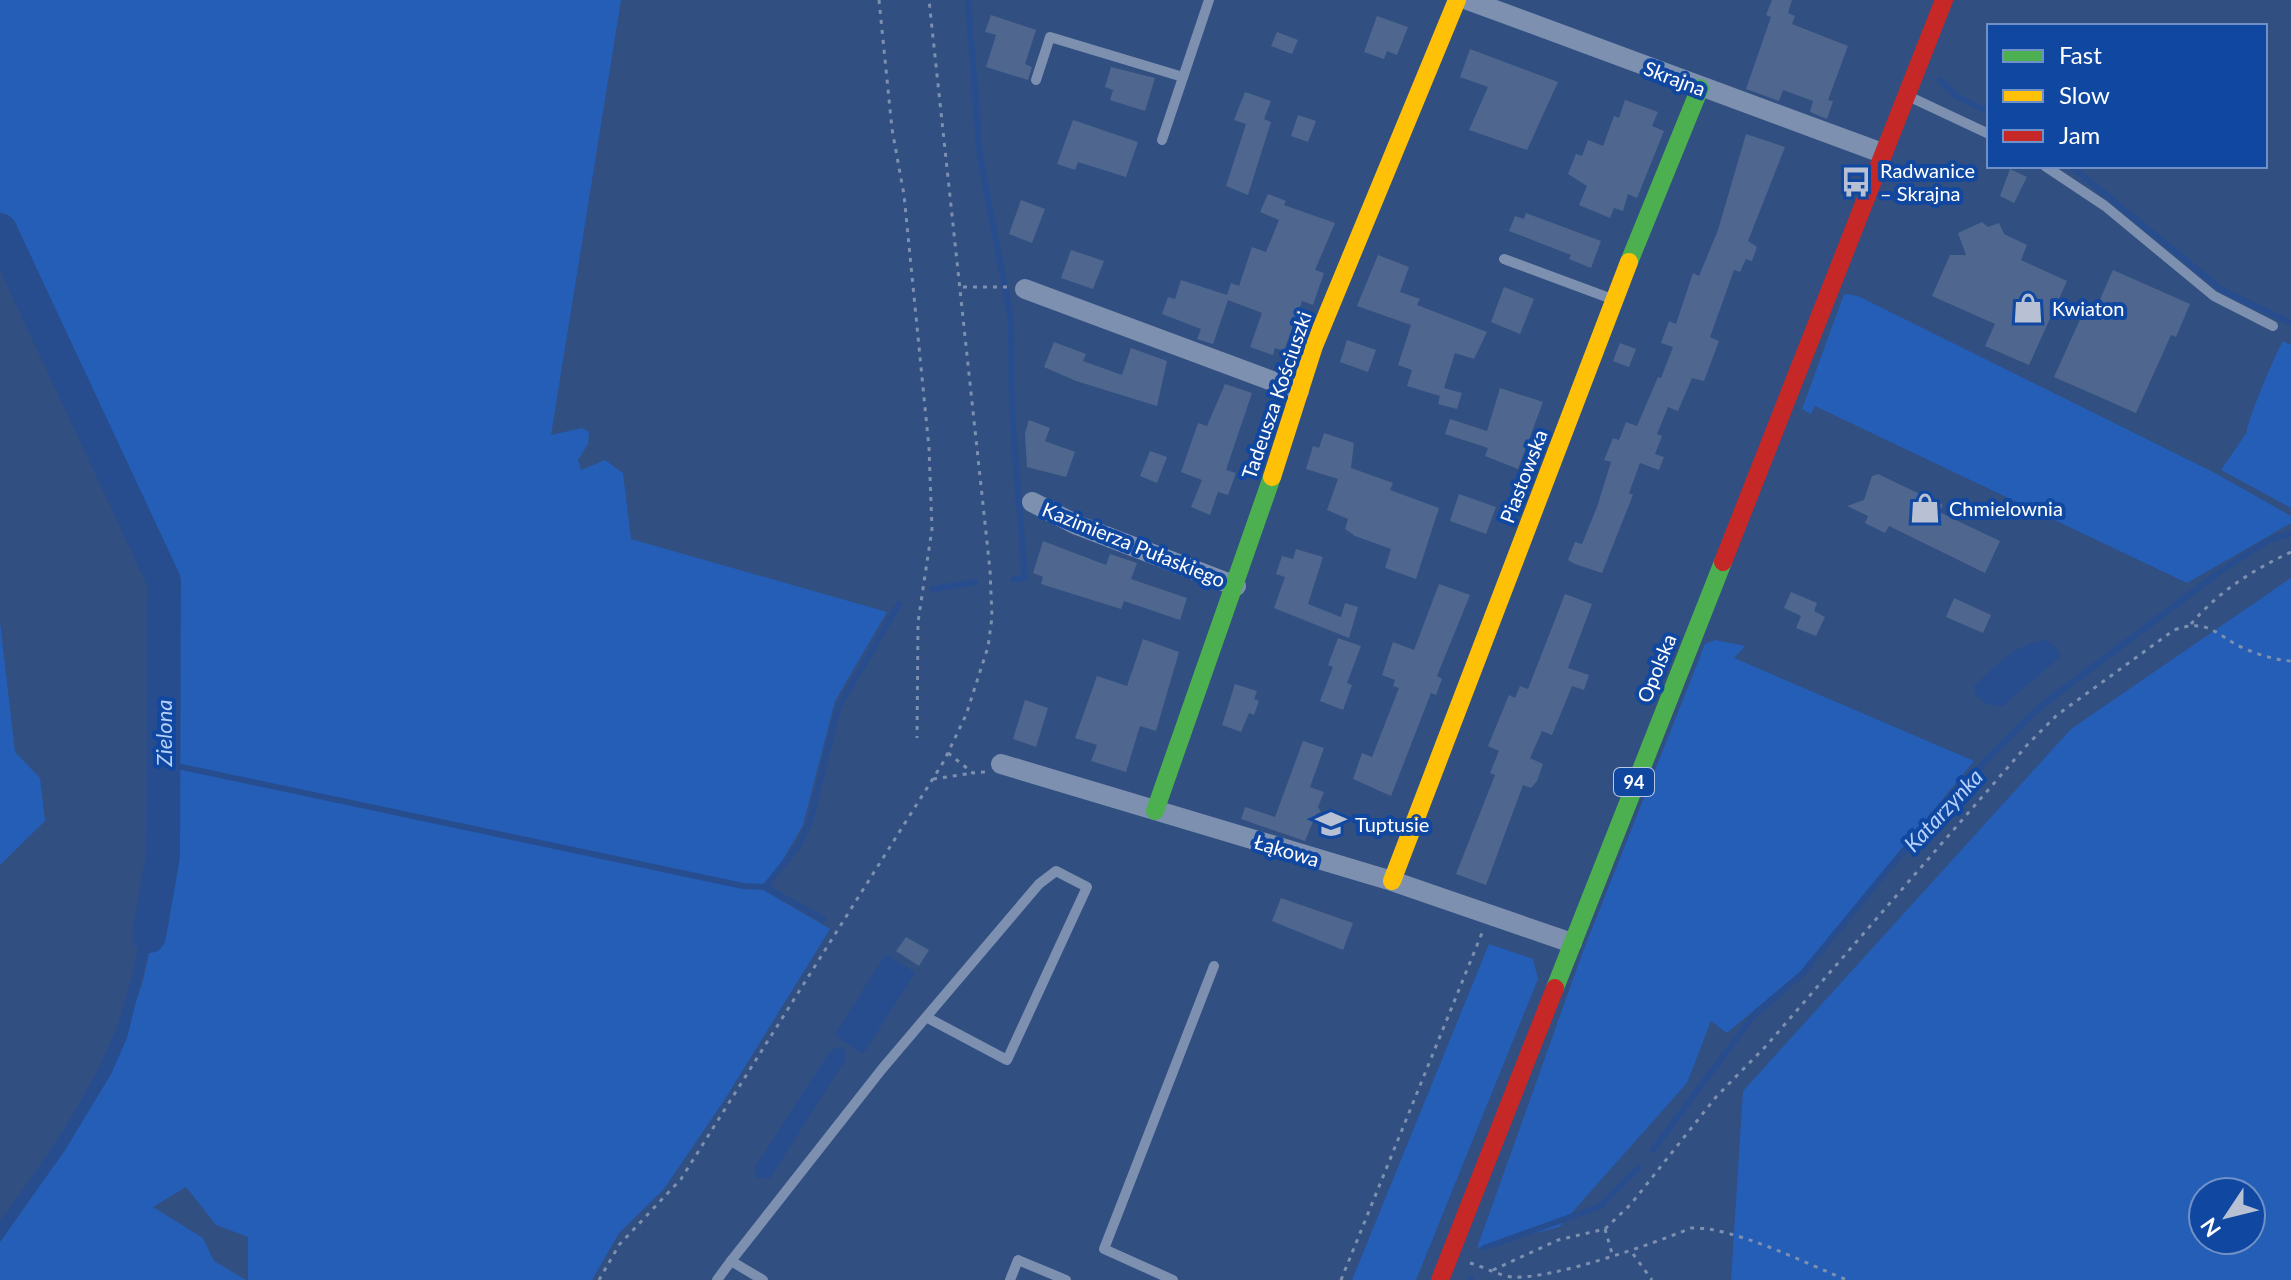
<svg xmlns="http://www.w3.org/2000/svg" width="2291" height="1280" viewBox="0 0 2291 1280" font-family="Lato,sans-serif">
<rect width="100%" height="100%" fill="#314f80"/>
<g fill="#255eb7" fill-rule="evenodd">
<polygon points="0,0 621,0 551,435 582,428 589,432 588,444 578,460 581,470 605,460 623,473 631,539 887,612 835,701 803,825 765,891 830,929 725,1099 664,1189 619,1233 592,1280 248,1280 248,1237 216,1225 186,1187 153,1207 203,1238 214,1261 246,1280 0,1280 0,1242 65,1150 111,1074 142,984 163,894 169,838 166,760 171,595 159,551 25,272 0,211"/>
<polygon points="1844,294 1858,296 2215,473 2291,516 2291,523 2187,583 1815,406 1811,414 1802,409"/>
<path d="M2283,341L2291,345V508L2221,470L2247,432C2246,424 2276,352 2283,341Z"/>
<path d="M2291,578V1280H1731L1743,1091L2071,729ZM2203,1192H2251V1240H2203Z"/>
<polygon points="0,622 15,752 40,778 45,821 0,865"/>
<polygon points="1715,640 1745,646 1734,658 1974,761 1801,971 1727,1033 1711,1021 1687,1083 1559,1227 1477,1248 1582,954 1705,644"/>
<polygon points="1489,944 1533,959 1538,979 1416,1280 1352,1280"/>
</g>
<g fill="#274d8f">
<path d="M2047,640L2056,647L2061,656L2003,706L1989,705L1976,696L1974,687C1995,666 2016,643 2047,640Z"/>
<path d="M150,891L163,894L127,1038L111,1074L65,1150L0,1242V1221C39,1168 80,1110 107,1050C130,1001 138,944 150,891Z"/>
<polygon points="886,954 915,973 863,1054 834,1035"/>
<polygon points="841,1047 845,1049 846,1059 770,1178 756,1178 755,1167 831,1050"/>
</g>
<g fill="none" stroke-linecap="round" stroke-linejoin="round">
<g stroke="#274d8f" stroke-width="6">
<polyline points="968,0 980,157 1011,319 1012,415 1025,578 1014,579"/>
<polyline points="1940,80 1956,96 1989,112"/>
<polyline points="2071,166 2222,290 2291,323"/>
<polyline points="933,589 975,582"/>
<polyline points="163,763 743,886 765,887 823,919"/>
<polyline points="765,887 798,846 810,822 838,708 899,604"/>
<polyline points="1653,1150 1754,1015 1802,974 1900,855 1992,754 2042,705 2218,573 2267,541 2291,533"/>
<polyline points="1484,1248 1601,1206 1638,1168"/>
<polyline points="1471,1280 1471,1279"/>
</g>
<polyline stroke="#274d8f" stroke-width="34" points="0,230 164,581 163,856 149,936"/>
</g>
<g fill="#4f678e">
<polygon points="1772,0 1792,0 1788,13 1795,16 1792,24 1848,46 1828,100 1833,101 1827,119 1810,112 1813,101 1783,90 1779,101 1746,89 1771,17 1766,15"/>
<polygon points="991,15 1036,30 1025,64 1032,67 1028,80 986,67 996,35 985,32"/>
<polygon points="1377,16 1408,27 1397,55 1387,51 1384,59 1364,52"/>
<polygon points="1277,32 1298,40 1292,54 1271,46"/>
<polygon points="1470,49 1558,82 1527,150 1469,130 1488,87 1460,77"/>
<polygon points="1111,67 1155,78 1145,111 1110,100 1113,90 1105,87"/>
<polygon points="1245,92 1271,101 1264,119 1271,122 1248,195 1226,186 1246,124 1234,120"/>
<polygon points="1625,100 1658,112 1652,126 1664,131 1637,198 1628,194 1623,211 1614,208 1610,218 1579,205 1587,186 1568,174 1576,154 1582,156 1588,140 1603,146 1614,116 1619,118"/>
<polygon points="1298,115 1316,121 1308,142 1291,136"/>
<polygon points="1073,120 1138,142 1126,177 1078,162 1075,170 1057,164"/>
<polygon points="1746,134 1785,147 1748,241 1757,247 1752,261 1746,259 1740,272 1734,270 1710,337 1719,341 1704,381 1692,378 1678,411 1668,407 1657,434 1662,436 1655,454 1664,457 1659,470 1640,463 1629,493 1633,495 1602,573 1575,564 1568,560 1575,542 1582,544 1597,507 1611,462 1604,460 1613,438 1619,440 1626,422 1637,426 1658,377 1661,378 1673,347 1661,343 1669,321 1676,324 1693,273 1699,276 1718,230"/>
<polygon points="2010,169 2027,177 2014,203 2000,196"/>
<polygon points="1268,194 1286,201 1284,205 1335,223 1315,270 1324,273 1313,305 1302,301 1284,351 1275,348 1273,355 1250,347 1262,313 1228,300 1213,344 1197,339 1201,329 1162,314 1168,297 1175,299 1181,280 1227,295 1231,283 1239,286 1252,247 1266,252 1279,220 1260,212"/>
<polygon points="1021,200 1045,209 1032,243 1009,234"/>
<polygon points="1526,213 1601,241 1591,268 1569,259 1571,255 1509,231 1515,216 1524,219"/>
<polygon points="1982,222 1988,227 1999,223 2004,234 2027,245 2021,260 2067,281 2029,365 1985,346 1995,324 1932,296 1950,255 1966,255 1958,233"/>
<polygon points="1071,250 1104,261 1093,289 1061,278"/>
<polygon points="1378,255 1409,267 1400,292 1420,299 1417,305 1487,332 1474,359 1455,353 1444,388 1462,393 1457,409 1438,404 1440,396 1407,386 1412,370 1398,365 1411,325 1357,306"/>
<polygon points="2113,270 2190,304 2176,337 2171,335 2136,413 2054,377 2088,302 2097,306"/>
<polygon points="1504,287 1534,299 1520,334 1491,322"/>
<polygon points="1347,340 1376,350 1368,372 1340,362"/>
<polygon points="1054,342 1086,354 1083,361 1122,375 1131,348 1167,361 1157,406 1076,381 1044,367"/>
<polygon points="1620,343 1636,349 1629,367 1613,361"/>
<polygon points="1225,384 1252,393 1226,470 1236,473 1228,495 1218,492 1210,515 1191,507 1202,480 1181,472 1198,423 1207,426"/>
<polygon points="1500,388 1543,402 1518,469 1485,456 1488,448 1445,434 1450,419 1487,431"/>
<polygon points="1029,420 1050,428 1045,441 1075,452 1066,477 1027,467 1025,433"/>
<polygon points="1324,433 1354,443 1351,468 1393,483 1390,490 1439,508 1416,579 1385,568 1391,549 1355,536 1345,529 1348,519 1327,510 1338,479 1306,469 1313,446 1319,448"/>
<polygon points="1150,451 1167,457 1157,483 1140,476"/>
<polygon points="1878,474 1943,505 1939,512 2000,541 1985,573 1889,526 1885,533 1865,523 1868,516 1847,506 1864,500 1872,476"/>
<polygon points="1459,494 1496,507 1486,534 1450,521"/>
<polygon points="1043,541 1106,565 1110,554 1137,563 1131,579 1187,598 1180,620 1124,601 1121,609 1041,584 1043,577 1033,573"/>
<polygon points="1296,549 1323,557 1308,604 1341,617 1345,603 1358,607 1349,638 1274,608 1285,577 1276,574 1282,556 1293,559"/>
<polygon points="1439,584 1470,595 1437,676 1442,679 1436,695 1431,693 1391,796 1353,779 1362,753 1372,757 1399,688 1393,686 1395,680 1382,675 1393,642 1414,650"/>
<polygon points="1791,592 1817,603 1814,611 1825,617 1816,636 1796,628 1801,616 1784,608"/>
<polygon points="1565,594 1592,604 1568,668 1589,675 1584,690 1572,686 1552,735 1542,731 1530,758 1543,764 1537,781 1531,788 1523,785 1486,885 1456,874 1495,775 1490,773 1499,751 1488,746 1509,695 1515,698 1520,686 1528,689"/>
<polygon points="1954,598 1991,615 1983,633 1946,617"/>
<polygon points="1338,638 1361,646 1347,683 1352,685 1343,710 1320,701 1333,667 1328,665"/>
<polygon points="1143,639 1179,652 1156,731 1140,726 1126,772 1091,761 1097,745 1075,738 1097,676 1127,686"/>
<polygon points="1235,684 1257,691 1254,699 1259,701 1254,715 1249,713 1241,732 1222,725"/>
<polygon points="1025,700 1048,708 1036,747 1013,739"/>
<polygon points="1303,741 1324,748 1310,787 1324,792 1318,807 1321,812 1316,814 1305,841 1241,819 1245,807 1275,817"/>
<polygon points="1281,898 1353,923 1343,950 1272,921"/>
<polygon points="906,937 929,950 919,966 896,951"/>
</g>
<g fill="none" stroke-linecap="round" stroke-linejoin="round">
<g stroke="#7d90b0" stroke-width="3" stroke-dasharray="4 6" stroke-linecap="butt">
<polyline points="879,0 892,129 904,195 929,448 932,529 918,622 917,738"/>
<polyline points="963,287 1007,287"/>
<path d="M2191,624C2219,591 2253,570 2291,552"/>
<polyline points="948,753 973,773 985,772"/>
<polyline points="933,779 973,773"/>
<polyline points="1605,1229 1613,1257"/>
<polyline points="1633,1254 1652,1280"/>
<path d="M1470,1263C1484,1267 1498,1275 1512,1277C1550,1280 1653,1244 1691,1228C1732,1226 1807,1264 1847,1280"/>
<path d="M1493,1270L1558,1240L1605,1229L1631,1204L1716,1097L1766,1046L2028,744L2057,715L2174,630C2209,618 2214,634 2243,648C2257,654 2275,660 2291,661"/>
<polyline points="599,1280 619,1245 681,1179 944,761 966,715 988,647 992,617 990,570 929,0"/>
<polyline points="1341,1280 1482,933"/>
</g>
<g stroke="#7d90b0" stroke-width="10">
<polyline points="1036,80 1050,37 1183,77"/>
<polyline points="1908,96 1989,134"/>
<polyline points="1162,140 1209,0"/>
<polyline points="2045,166 2105,206 2214,296 2273,326"/>
<polyline points="1504,259 1612,299"/>
<polyline points="731,1261 882,1069 1039,884 1056,871 1087,887 1007,1060 926,1017"/>
<polyline points="717,1280 731,1261 763,1280"/>
<polyline points="1010,1280 1018,1260 1066,1280"/>
<polyline points="1173,1280 1104,1249 1214,966"/>
</g>
<g stroke="#7d90b0" stroke-width="20">
<polyline points="1468,0 1882,153"/>
<polyline points="1025,289 1299,391"/>
<polyline points="1032,502 1077,525 1236,586"/>
<polyline points="1001,764 1392,881 1572,943"/>
</g>
<g stroke="#4caf50" stroke-width="18">
<polyline points="1629,262 1700,88"/>
<polyline points="1155,811 1272,477"/>
<polyline points="1555,988 1723,562"/>
</g>
<g stroke="#ffc107" stroke-width="18">
<polyline points="1272,477 1314,346 1457,0"/>
<polyline points="1392,881 1629,262"/>
</g>
<g stroke="#c62828" stroke-width="18">
<polyline points="1723,562 1944,0"/>
<polyline points="1440,1280 1555,988"/>
</g>
</g>
<defs>
<g id="bus-bare" transform="scale(2.4)"><path d="M-5-6H5V4H4V6H2V4H-2V6H-4V4H-5ZM-3.5-4V0h7V-4ZM-3.5 1.2v1.5H-2V1.2ZM2 1.2v1.5H3.5V1.2Z" fill="#b7c1d3" stroke="#1047a1" stroke-width="2.5" paint-order="stroke"/></g>
<g id="shop-bare" transform="scale(2.4)"><path d="M-5-2.5h2.3a2.7 3.5 0 0 1 5.4 0H5L5.5 6h-11ZM-1.5-2.5h3a1.5 2.3 0 0 0-3 0Z" fill="#b7c1d3" stroke="#1047a1" stroke-width="2.5" paint-order="stroke"/></g>
<g id="school-bare" transform="scale(2.4)"><path d="M0-5L7-2L0 1L-7-2ZM-4 1L0 2.5L4 1V4Q0 6-4 4Z" fill="#b7c1d3" stroke="#1047a1" stroke-width="2.5" paint-order="stroke"/></g>
</defs>
<g fill-rule="evenodd">
<use href="#bus-bare" x="1856" y="182"/>
<use href="#shop-bare" x="2028" y="308"/>
<use href="#shop-bare" x="1925" y="508"/>
<use href="#school-bare" x="1331" y="824"/>
</g>
<g text-anchor="middle" dominant-baseline="central" stroke-width="8" stroke-linejoin="round" paint-order="stroke">
<rect fill="#1047a1" stroke="#b7c8e3" stroke-width="2" x="1614" y="768" width="40" height="28" rx="6"/>
<g font-size="18" font-weight="bold" fill="#fff">
<text x="1634" y="782">94</text>
</g>
<g font-size="20" fill="#fff" stroke="#1047a1">
<text transform="translate(1675 78) rotate(21)">Skrajna</text>
<text transform="translate(1276 395) rotate(-71)">Tadeusza Kościuszki</text>
<text transform="translate(1523 476) rotate(-69)">Piastowska</text>
<text transform="translate(1134 544) rotate(22)">Kazimierza Pułaskiego</text>
<text transform="translate(1656 668) rotate(-68)">Opolska</text>
<text transform="translate(1287 850) rotate(17)">Łąkowa</text>
</g>
<g font-size="20" fill="#fff" stroke="#1047a1" text-anchor="start">
<text x="1880" y="170">Radwanice<tspan x="1880" dy="23">– Skrajna</tspan></text>
<text x="2052" y="308">Kwiaton</text>
<text x="1949" y="508">Chmielownia</text>
<text x="1355" y="824">Tuptusie</text>
</g>
<g font-size="22" font-style="italic" fill="#b6d2fc" stroke="#1047a1">
<text transform="translate(163 733) rotate(-90)">Zielona</text>
<text transform="translate(1943 810) rotate(-47)">Katarzynka</text>
</g>
</g>
<rect x="1987" y="24" width="280" height="144" fill="#1047a1" stroke="#7091c7" stroke-width="2"/>
<rect x="2003" y="50" width="40" height="12" fill="#4caf50" stroke="#7091c7" stroke-width="2"/>
<text x="2059" y="64" font-size="24" fill="#ffffff">Fast</text>
<rect x="2003" y="90" width="40" height="12" fill="#ffc107" stroke="#7091c7" stroke-width="2"/>
<text x="2059" y="104" font-size="24" fill="#ffffff">Slow</text>
<rect x="2003" y="130" width="40" height="12" fill="#c62828" stroke="#7091c7" stroke-width="2"/>
<text x="2059" y="144" font-size="24" fill="#ffffff">Jam</text>
<g transform="translate(2227 1216) rotate(235)"><circle r="38" fill="#1047a1" stroke="#7091c7" stroke-width="2"/>
<path d="M0-6L14 30L0 20L-14 30Z" fill="#b7c1d3"/>
<text y="-12" font-size="22" font-weight="bold" text-anchor="middle" fill="#ffffff">N</text>
</g>
</svg>
